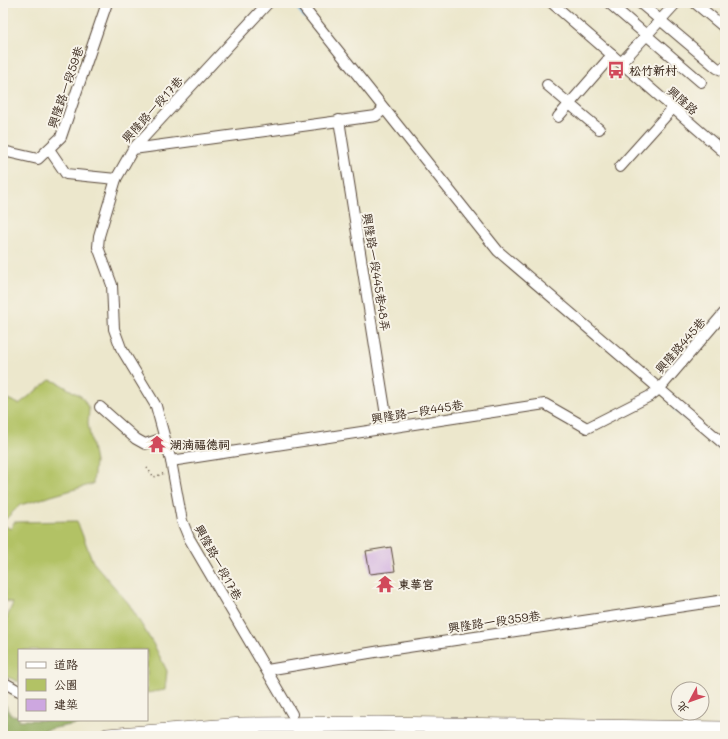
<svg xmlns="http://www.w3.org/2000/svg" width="728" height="739" viewBox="0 0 728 739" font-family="Mali,'LXGW WenKai TC',sans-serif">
<rect width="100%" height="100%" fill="#f7f3e8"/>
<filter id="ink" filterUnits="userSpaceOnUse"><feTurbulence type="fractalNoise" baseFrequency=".025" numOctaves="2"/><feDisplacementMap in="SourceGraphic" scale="8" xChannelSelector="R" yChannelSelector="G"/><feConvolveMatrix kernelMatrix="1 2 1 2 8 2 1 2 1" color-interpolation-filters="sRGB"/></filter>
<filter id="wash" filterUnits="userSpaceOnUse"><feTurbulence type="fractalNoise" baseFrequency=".012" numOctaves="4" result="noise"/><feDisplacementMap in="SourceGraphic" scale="16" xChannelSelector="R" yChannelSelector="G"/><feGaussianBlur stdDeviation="0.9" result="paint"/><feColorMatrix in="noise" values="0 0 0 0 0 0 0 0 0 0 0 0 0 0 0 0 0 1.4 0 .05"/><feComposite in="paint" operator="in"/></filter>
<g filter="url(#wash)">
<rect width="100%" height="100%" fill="#ece7cc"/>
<g fill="#b2c265" stroke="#767642">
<polygon points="50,380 57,382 82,397 89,409 88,424 95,462 93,484 20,505 3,522 3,397 19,404"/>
<polygon points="77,521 93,562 129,604 155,647 167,671 165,690 147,693 147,650 19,650 19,682 3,675 3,627 13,603 3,600 3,525 11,529 14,522"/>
</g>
<polygon fill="#8da85a" stroke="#64693c" points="3,700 11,715 19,716 19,720 84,720 86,722 14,736 3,736"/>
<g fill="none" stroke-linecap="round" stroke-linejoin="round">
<g stroke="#7dbef2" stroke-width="2">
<polyline points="293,3 305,18"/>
<polyline points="674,408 725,453"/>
</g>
</g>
<g id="blocks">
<polygon fill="#cda7e0" points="391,547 395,571 370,574 366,551"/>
</g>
</g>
<g filter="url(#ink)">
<use href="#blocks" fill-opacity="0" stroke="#564638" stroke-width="1"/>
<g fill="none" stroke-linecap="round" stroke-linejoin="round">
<polyline stroke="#c9c1a9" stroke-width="10" stroke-dasharray="10 5" stroke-linecap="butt" points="296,721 304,736"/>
<g stroke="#564638" stroke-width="12">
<g id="minor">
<polyline points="268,3 133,149 116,179 99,236 98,247 112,285 114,329 121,348 156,406 171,461 182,521 189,538 292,714"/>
<polyline points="300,3 498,251 725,445"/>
<polyline points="552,3 725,153"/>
<polyline points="609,3 701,82"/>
<polyline points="640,3 717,68 722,70 725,66"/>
<polyline points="695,3 725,28"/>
<polyline points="621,63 676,3"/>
<polyline points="547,85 599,129"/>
<polyline points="558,117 612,55"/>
<polyline points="339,120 388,428"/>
<polyline points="49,149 66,174 116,179"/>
<polyline points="133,149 376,116 384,109"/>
<polyline points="3,151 38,159 61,137 107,3"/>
<polyline points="620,167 673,108"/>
<polyline points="100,407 136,439 145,444 164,438"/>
<polyline points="171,461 545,404 587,428 650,396 660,388 725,312"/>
<polyline points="267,670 381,651 725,600"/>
<polyline points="3,682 19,691"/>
</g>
</g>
<g stroke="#564638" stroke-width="16">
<polyline id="highway" points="107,736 242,725 378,724 725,729"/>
</g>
<polyline stroke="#564638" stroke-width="1.5" stroke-dasharray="1 3" stroke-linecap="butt" points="147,468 154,477 165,473"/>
<use href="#minor" stroke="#fff" stroke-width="10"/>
<use href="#highway" stroke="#fff" stroke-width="15"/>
</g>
</g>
<defs>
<g id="bus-bare" transform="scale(1.38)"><path d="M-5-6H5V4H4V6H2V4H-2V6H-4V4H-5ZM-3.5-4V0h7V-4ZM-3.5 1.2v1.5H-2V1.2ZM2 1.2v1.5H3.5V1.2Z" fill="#d1495b" stroke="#f7f3e8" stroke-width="2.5" paint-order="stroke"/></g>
<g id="temple-bare" transform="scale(1.38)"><path d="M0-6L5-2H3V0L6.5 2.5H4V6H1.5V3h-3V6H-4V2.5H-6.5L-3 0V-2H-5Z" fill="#d1495b" stroke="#f7f3e8" stroke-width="2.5" paint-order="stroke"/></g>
</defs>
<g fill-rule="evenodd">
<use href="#bus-bare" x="616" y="70"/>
<use href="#temple-bare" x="157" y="444"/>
<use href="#temple-bare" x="385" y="584"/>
</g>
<g text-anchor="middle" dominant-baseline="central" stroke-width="4" stroke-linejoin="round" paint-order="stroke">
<g font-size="12" font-weight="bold" fill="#3b2a1e" stroke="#f7f3e8" text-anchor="start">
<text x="629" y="70">松竹新村</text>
<text x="170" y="444">湖湳福德祠</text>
<text x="398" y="584">東華宮</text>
</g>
<g font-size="12" fill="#3b2a1e" stroke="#f7f3e8">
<text transform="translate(65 87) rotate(-71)">興隆路一段59巷</text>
<text transform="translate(683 100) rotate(41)">興隆路</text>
<text transform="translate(152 109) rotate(-48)">興隆路一段17巷</text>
<text transform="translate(377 272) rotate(81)">興隆路一段445巷48弄</text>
<text transform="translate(680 345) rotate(-49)">興隆路445巷</text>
<text transform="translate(417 411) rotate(-9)">興隆路一段445巷</text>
<text transform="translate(219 562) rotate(61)">興隆路一段17巷</text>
<text transform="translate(494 621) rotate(-8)">興隆路一段359巷</text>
</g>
</g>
<rect width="728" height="739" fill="none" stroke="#f7f3e8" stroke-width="16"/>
<rect x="18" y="649" width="130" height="72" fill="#f7f3e8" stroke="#aca397"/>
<rect x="26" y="662" width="20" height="6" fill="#ffffff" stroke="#aca397"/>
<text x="54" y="669" font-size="12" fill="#3b2a1e">道路</text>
<rect x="26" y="679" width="20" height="12" fill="#b2c265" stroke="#aca397"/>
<text x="54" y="689" font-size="12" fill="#3b2a1e">公園</text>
<rect x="26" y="699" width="20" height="12" fill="#cda7e0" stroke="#aca397"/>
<text x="54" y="709" font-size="12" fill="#3b2a1e">建築</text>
<g transform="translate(690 701) rotate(229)"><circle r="19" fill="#f7f3e8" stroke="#aca397"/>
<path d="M0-3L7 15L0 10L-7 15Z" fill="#d1495b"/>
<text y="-6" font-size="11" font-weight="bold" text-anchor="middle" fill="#3b2a1e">北</text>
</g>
</svg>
